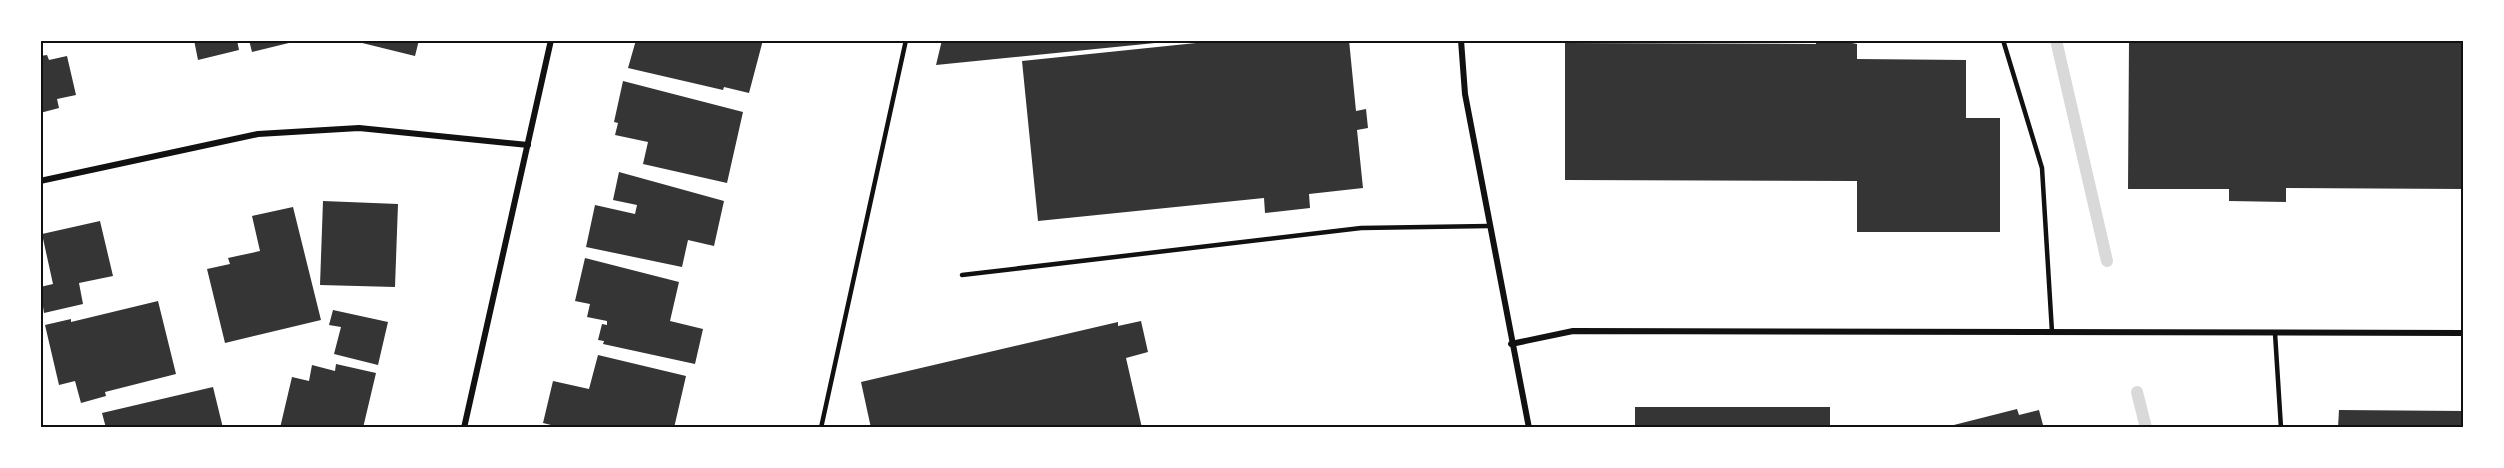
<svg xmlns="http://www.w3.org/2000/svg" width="2504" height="468" viewBox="0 0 2504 468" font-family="Inter,sans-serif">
<rect width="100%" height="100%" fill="#fff"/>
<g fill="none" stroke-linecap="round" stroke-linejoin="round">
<g stroke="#d9d9d9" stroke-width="12">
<polyline points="2056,40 2107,261"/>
<polyline points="2137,392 2146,428"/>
</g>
</g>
<g fill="#353535">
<polygon points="194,40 237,40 239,50 198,60"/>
<polygon points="249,40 297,40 297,41 252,52"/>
<polygon points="350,40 419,40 415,56"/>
<polygon points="636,40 763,40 749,93 724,87 723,90 628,68"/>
<polygon points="942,40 1165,40 1165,42 936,65"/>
<polygon points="1225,40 1349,40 1356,111 1366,109 1368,128 1357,130 1363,188 1309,194 1310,208 1265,213 1264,198 1038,221 1022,61"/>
<polygon points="1816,40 1852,40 1852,43 1857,44 1857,59 1966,60 1966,118 2000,118 2000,232 1857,232 1857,181 1565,180 1565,43 1816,44"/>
<polygon points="2129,40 2464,40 2464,189 2286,188 2286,202 2229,201 2229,189 2128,189"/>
<polygon points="47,55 49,60 67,56 76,95 57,99 59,108 40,113 40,56"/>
<polygon points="623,81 743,112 727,183 643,164 648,142 615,135 618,123 614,122"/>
<polygon points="619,172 724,201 714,246 688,240 682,267 586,247 595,205 635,214 637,205 613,200"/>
<polygon points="323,201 398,204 395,287 320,285"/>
<polygon points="293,207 321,320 225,343 207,269 230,264 228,258 260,251 252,216"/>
<polygon points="100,221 113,276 79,283 83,304 44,313 40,287 53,284 42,234"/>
<polygon points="585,258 679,282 670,321 703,329 695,364 603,344 604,341 598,340 602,324 607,325 607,321 587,317 590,304 575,301"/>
<polygon points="158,301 176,374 105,392 106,396 81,403 75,381 59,385 45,325 71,319 71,322"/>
<polygon points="333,310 388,322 378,365 334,354 341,327 329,325"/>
<polygon points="1141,321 1148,352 1126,358 1142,428 871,428 861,382 1118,322 1118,326"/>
<polygon points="598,355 686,376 674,428 563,428 543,423 553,381 589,389"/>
<polygon points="336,364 376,373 363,428 280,428 292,377 309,381 312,365 335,371"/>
<polygon points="213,387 223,428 106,428 102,413"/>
<rect x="1635" y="407" width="195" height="21"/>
<polygon points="2017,409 2019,415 2039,410 2043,425 2038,428 1942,428"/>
<polygon points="2339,410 2464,411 2464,428 2338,428"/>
</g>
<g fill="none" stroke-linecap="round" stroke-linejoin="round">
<g stroke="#111" stroke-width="4.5">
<polyline points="2003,40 2042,168 2052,332"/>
<polyline points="962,275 1361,228 1489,226"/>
<polyline points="2275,333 2281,428"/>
<polyline points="821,428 906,40"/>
</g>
<g stroke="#111" stroke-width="6">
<polyline points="1461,40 1465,94 1529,428"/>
<polyline points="40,181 258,134 359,128 528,145"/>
<polyline points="1511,344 1573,331 2464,333"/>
<polyline points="464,428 551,40"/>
</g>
</g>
<rect width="2504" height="468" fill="none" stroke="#ffffff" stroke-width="84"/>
<rect x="42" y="42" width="2420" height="384" fill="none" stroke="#111" stroke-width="2"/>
</svg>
